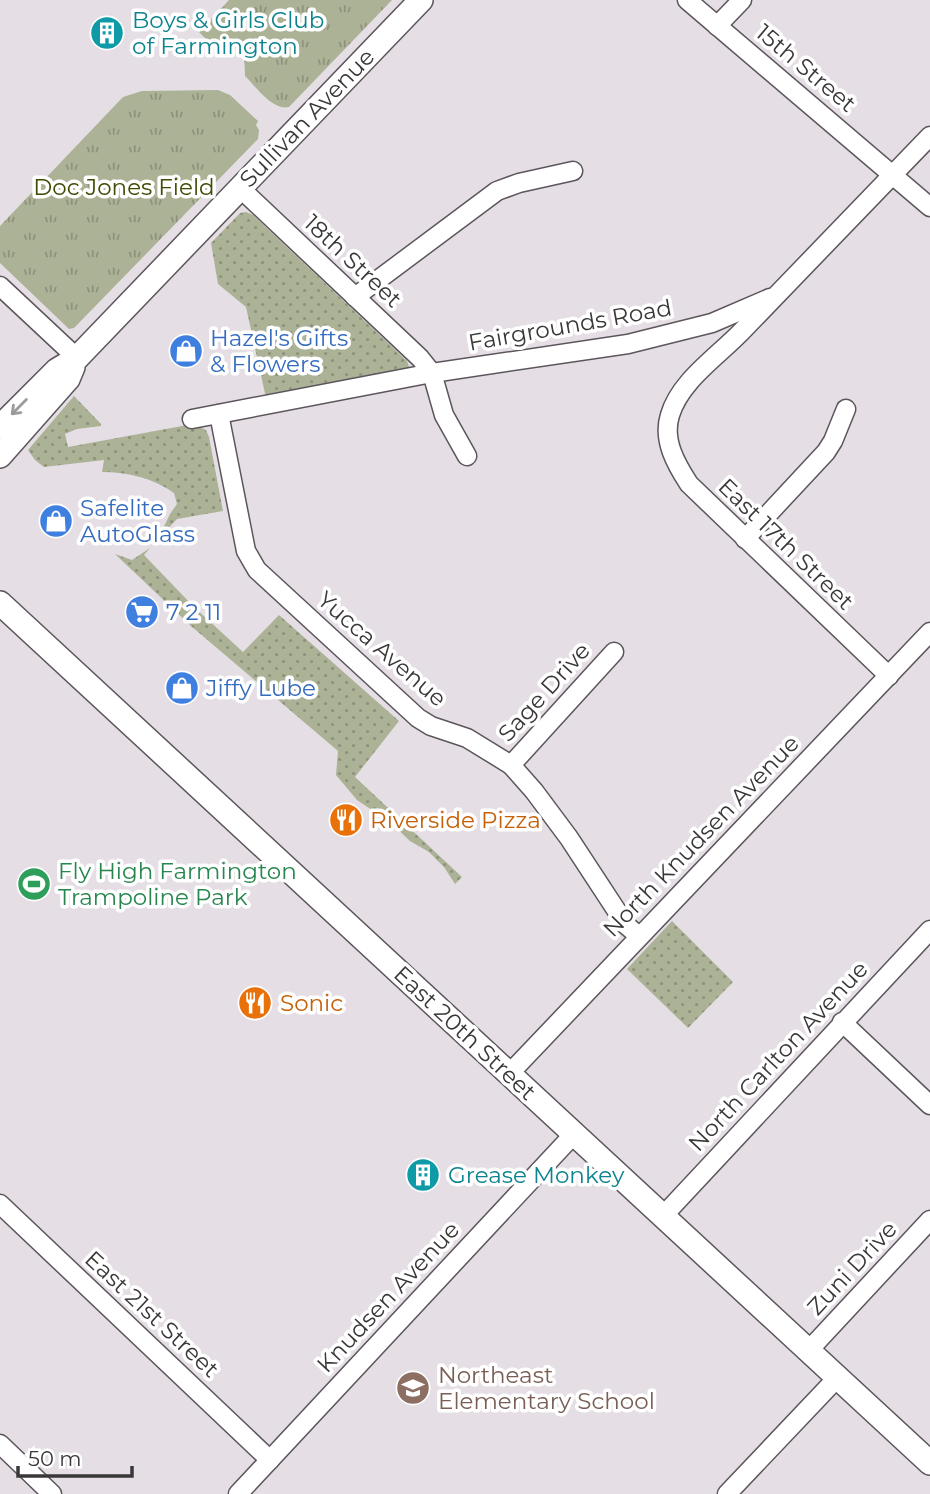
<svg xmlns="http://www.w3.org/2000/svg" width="930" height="1494" viewBox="0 0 930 1494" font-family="Montserrat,sans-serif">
<defs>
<pattern id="grass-dots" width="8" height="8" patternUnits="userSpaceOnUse" patternTransform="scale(1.75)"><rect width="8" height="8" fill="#acb296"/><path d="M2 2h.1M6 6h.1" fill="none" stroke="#8d927b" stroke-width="1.8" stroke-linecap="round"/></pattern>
<pattern id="park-tufts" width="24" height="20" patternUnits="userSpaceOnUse" patternTransform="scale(1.75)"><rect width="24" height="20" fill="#acb296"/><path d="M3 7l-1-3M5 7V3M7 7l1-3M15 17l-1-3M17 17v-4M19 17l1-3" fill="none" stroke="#8d927b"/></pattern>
</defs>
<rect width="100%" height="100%" fill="#e5dfe5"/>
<g fill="url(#grass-dots)">
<polygon points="246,212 253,215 407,361 409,367 407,370 266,398 246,307 218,284 211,243 240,213"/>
<path d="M74,396L101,424V426L77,429L65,434L68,447L193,424L206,430L209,437L223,511L177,519L158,539L170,514L177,504L174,493C153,478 128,472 102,472L104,460L44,467L35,460L28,450Z"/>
<polygon points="150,548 144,555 194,607 243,652 279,615 399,721 355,777 462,877 455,884 444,867 429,852 410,841 390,822 357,800 336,775 338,751 191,626 115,554 132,560"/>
<polygon points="672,921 733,982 688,1028 627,969"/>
</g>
<g fill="url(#park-tufts)">
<path d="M229,0H392L289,107C273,111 256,87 245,76L244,47L233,48L232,39L223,40V49L219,52L199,32Z"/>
<polygon points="218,90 230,95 258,121 256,125 259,130 258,139 74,328 69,329 0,263 0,226 123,97 142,91"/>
</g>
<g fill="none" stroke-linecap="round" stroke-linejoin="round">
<g stroke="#5c565c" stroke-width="21">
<g id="minor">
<polyline points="687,0 930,207"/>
<polyline points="717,26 742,0"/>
<polyline points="239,187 420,358 432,373 444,415 467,456"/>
<polyline points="0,286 77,358"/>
<polyline points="355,297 497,191 519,183 573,171"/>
<polyline points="219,414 246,551 257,570 418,718 431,726 467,738 511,765 534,791 569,838 626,925 639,936"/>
<polyline points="192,419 432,373 628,344 712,323 770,298"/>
<polyline points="745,539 826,452 833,441 846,409"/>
<path d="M889,676L689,484C676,464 662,440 670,415C680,381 717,357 742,331C804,266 867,201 930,136"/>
<polyline points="511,765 614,652"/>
<polyline points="842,1022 930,1105"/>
<polyline points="509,1074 930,632"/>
<polyline points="0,1204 270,1460"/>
<polyline points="663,1216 930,930"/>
<polyline points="809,1350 930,1220"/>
<polyline points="0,1444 52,1494"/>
<polyline points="238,1494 574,1134"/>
<polyline points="727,1494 838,1377"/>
</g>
</g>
<g stroke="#5c565c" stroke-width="26">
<g id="major">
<polyline points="0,427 57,370 77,358 421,0"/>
<polyline points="0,456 68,379 73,367"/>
<polyline points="0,603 930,1463"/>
</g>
</g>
<use href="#minor" stroke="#fff" stroke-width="18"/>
<use href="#major" stroke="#fff" stroke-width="23"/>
</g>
<defs><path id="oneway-shaft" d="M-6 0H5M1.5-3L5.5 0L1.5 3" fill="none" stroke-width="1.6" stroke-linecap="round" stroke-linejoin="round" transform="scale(1.75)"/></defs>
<use stroke="#9c9b9c" href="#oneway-shaft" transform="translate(19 407) rotate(135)"/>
<defs>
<g id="building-disc" transform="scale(1.75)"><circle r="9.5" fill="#0f9aa8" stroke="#fff"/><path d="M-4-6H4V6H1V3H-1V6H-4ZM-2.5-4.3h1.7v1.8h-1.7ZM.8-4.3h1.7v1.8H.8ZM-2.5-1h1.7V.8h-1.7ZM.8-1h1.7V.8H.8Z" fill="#fff"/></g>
<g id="shop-disc" transform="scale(1.75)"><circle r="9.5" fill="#3f7fe0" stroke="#fff"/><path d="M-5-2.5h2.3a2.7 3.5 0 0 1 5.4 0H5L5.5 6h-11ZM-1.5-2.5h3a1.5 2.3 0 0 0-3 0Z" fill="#fff"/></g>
<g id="supermarket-disc" transform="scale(1.75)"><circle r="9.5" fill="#3f7fe0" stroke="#fff"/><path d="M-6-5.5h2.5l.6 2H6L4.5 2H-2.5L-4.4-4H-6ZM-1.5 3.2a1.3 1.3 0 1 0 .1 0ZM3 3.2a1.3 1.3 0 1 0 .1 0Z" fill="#fff"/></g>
<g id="restaurant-disc" transform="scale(1.75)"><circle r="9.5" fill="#e8710a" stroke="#fff"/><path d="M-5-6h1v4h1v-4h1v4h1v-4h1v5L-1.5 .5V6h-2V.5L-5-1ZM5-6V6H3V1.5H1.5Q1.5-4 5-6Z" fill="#fff"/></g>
<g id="stadium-disc" transform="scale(1.75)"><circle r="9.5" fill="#2e9e5b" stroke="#fff"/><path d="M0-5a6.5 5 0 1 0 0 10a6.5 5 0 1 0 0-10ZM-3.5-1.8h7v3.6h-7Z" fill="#fff"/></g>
<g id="school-disc" transform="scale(1.75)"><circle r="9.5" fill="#8d6e63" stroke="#fff"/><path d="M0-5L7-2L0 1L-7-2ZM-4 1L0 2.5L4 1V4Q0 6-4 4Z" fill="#fff"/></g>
</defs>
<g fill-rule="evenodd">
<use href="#building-disc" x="107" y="33"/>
<use href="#shop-disc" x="186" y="351"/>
<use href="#shop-disc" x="56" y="521"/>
<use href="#supermarket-disc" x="142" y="612"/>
<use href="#shop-disc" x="182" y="688"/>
<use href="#restaurant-disc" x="346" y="820"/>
<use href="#stadium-disc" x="34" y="884"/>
<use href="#restaurant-disc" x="255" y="1003"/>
<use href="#building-disc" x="423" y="1175"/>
<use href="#school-disc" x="413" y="1388"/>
</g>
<g text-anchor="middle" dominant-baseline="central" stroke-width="7" stroke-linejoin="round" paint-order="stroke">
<g font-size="23" fill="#0d838f" stroke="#fff" text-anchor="start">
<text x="132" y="20">Boys &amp; Girls Club<tspan x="132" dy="26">of Farmington</tspan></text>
<text x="448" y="1175">Grease Monkey</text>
</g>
<g font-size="23" fill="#3a3739" stroke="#fff">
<text transform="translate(806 68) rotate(40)">15th Street</text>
<text transform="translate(307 118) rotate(-46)">Sullivan Avenue</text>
<text transform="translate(353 261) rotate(43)">18th Street</text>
<text transform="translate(570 325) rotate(-10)">Fairgrounds Road</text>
<text transform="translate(786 544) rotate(44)">East 17th Street</text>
<text transform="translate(382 649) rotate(41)">Yucca Avenue</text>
<text transform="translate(544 692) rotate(-48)">Sage Drive</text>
<text transform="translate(701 836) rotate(-46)">North Knudsen Avenue</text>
<text transform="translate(465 1033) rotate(43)">East 20th Street</text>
<text transform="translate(778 1056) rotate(-47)">North Carlton Avenue</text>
<text transform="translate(852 1268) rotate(-47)">Zuni Drive</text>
<text transform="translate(388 1297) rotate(-47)">Knudsen Avenue</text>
<text transform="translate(152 1314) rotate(43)">East 21st Street</text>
</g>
<g font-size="23" fill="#414a03" stroke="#fff">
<text x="124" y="187">Doc Jones Field</text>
</g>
<g font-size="23" fill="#366cbe" stroke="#fff" text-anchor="start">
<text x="210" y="338">Hazel's Gifts<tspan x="210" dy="26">&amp; Flowers</tspan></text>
<text x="80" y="508">Safelite<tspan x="80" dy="26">AutoGlass</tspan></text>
<text x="166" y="612">7 2 11</text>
<text x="206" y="688">Jiffy Lube</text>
</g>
<g font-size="23" fill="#c56008" stroke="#fff" text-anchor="start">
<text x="370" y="820">Riverside Pizza</text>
<text x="280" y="1003">Sonic</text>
</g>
<g font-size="23" fill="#27864d" stroke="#fff" text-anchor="start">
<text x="58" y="871">Fly High Farmington<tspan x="58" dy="26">Trampoline Park</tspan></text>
</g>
<g font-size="23" fill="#785e54" stroke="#fff" text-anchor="start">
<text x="438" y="1375">Northeast<tspan x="438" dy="26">Elementary School</tspan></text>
</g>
</g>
<path d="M18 1466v10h114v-10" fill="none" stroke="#3a3739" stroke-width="3.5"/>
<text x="28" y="1466" font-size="21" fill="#3a3739" stroke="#ffffff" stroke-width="5" paint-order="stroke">50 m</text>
</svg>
